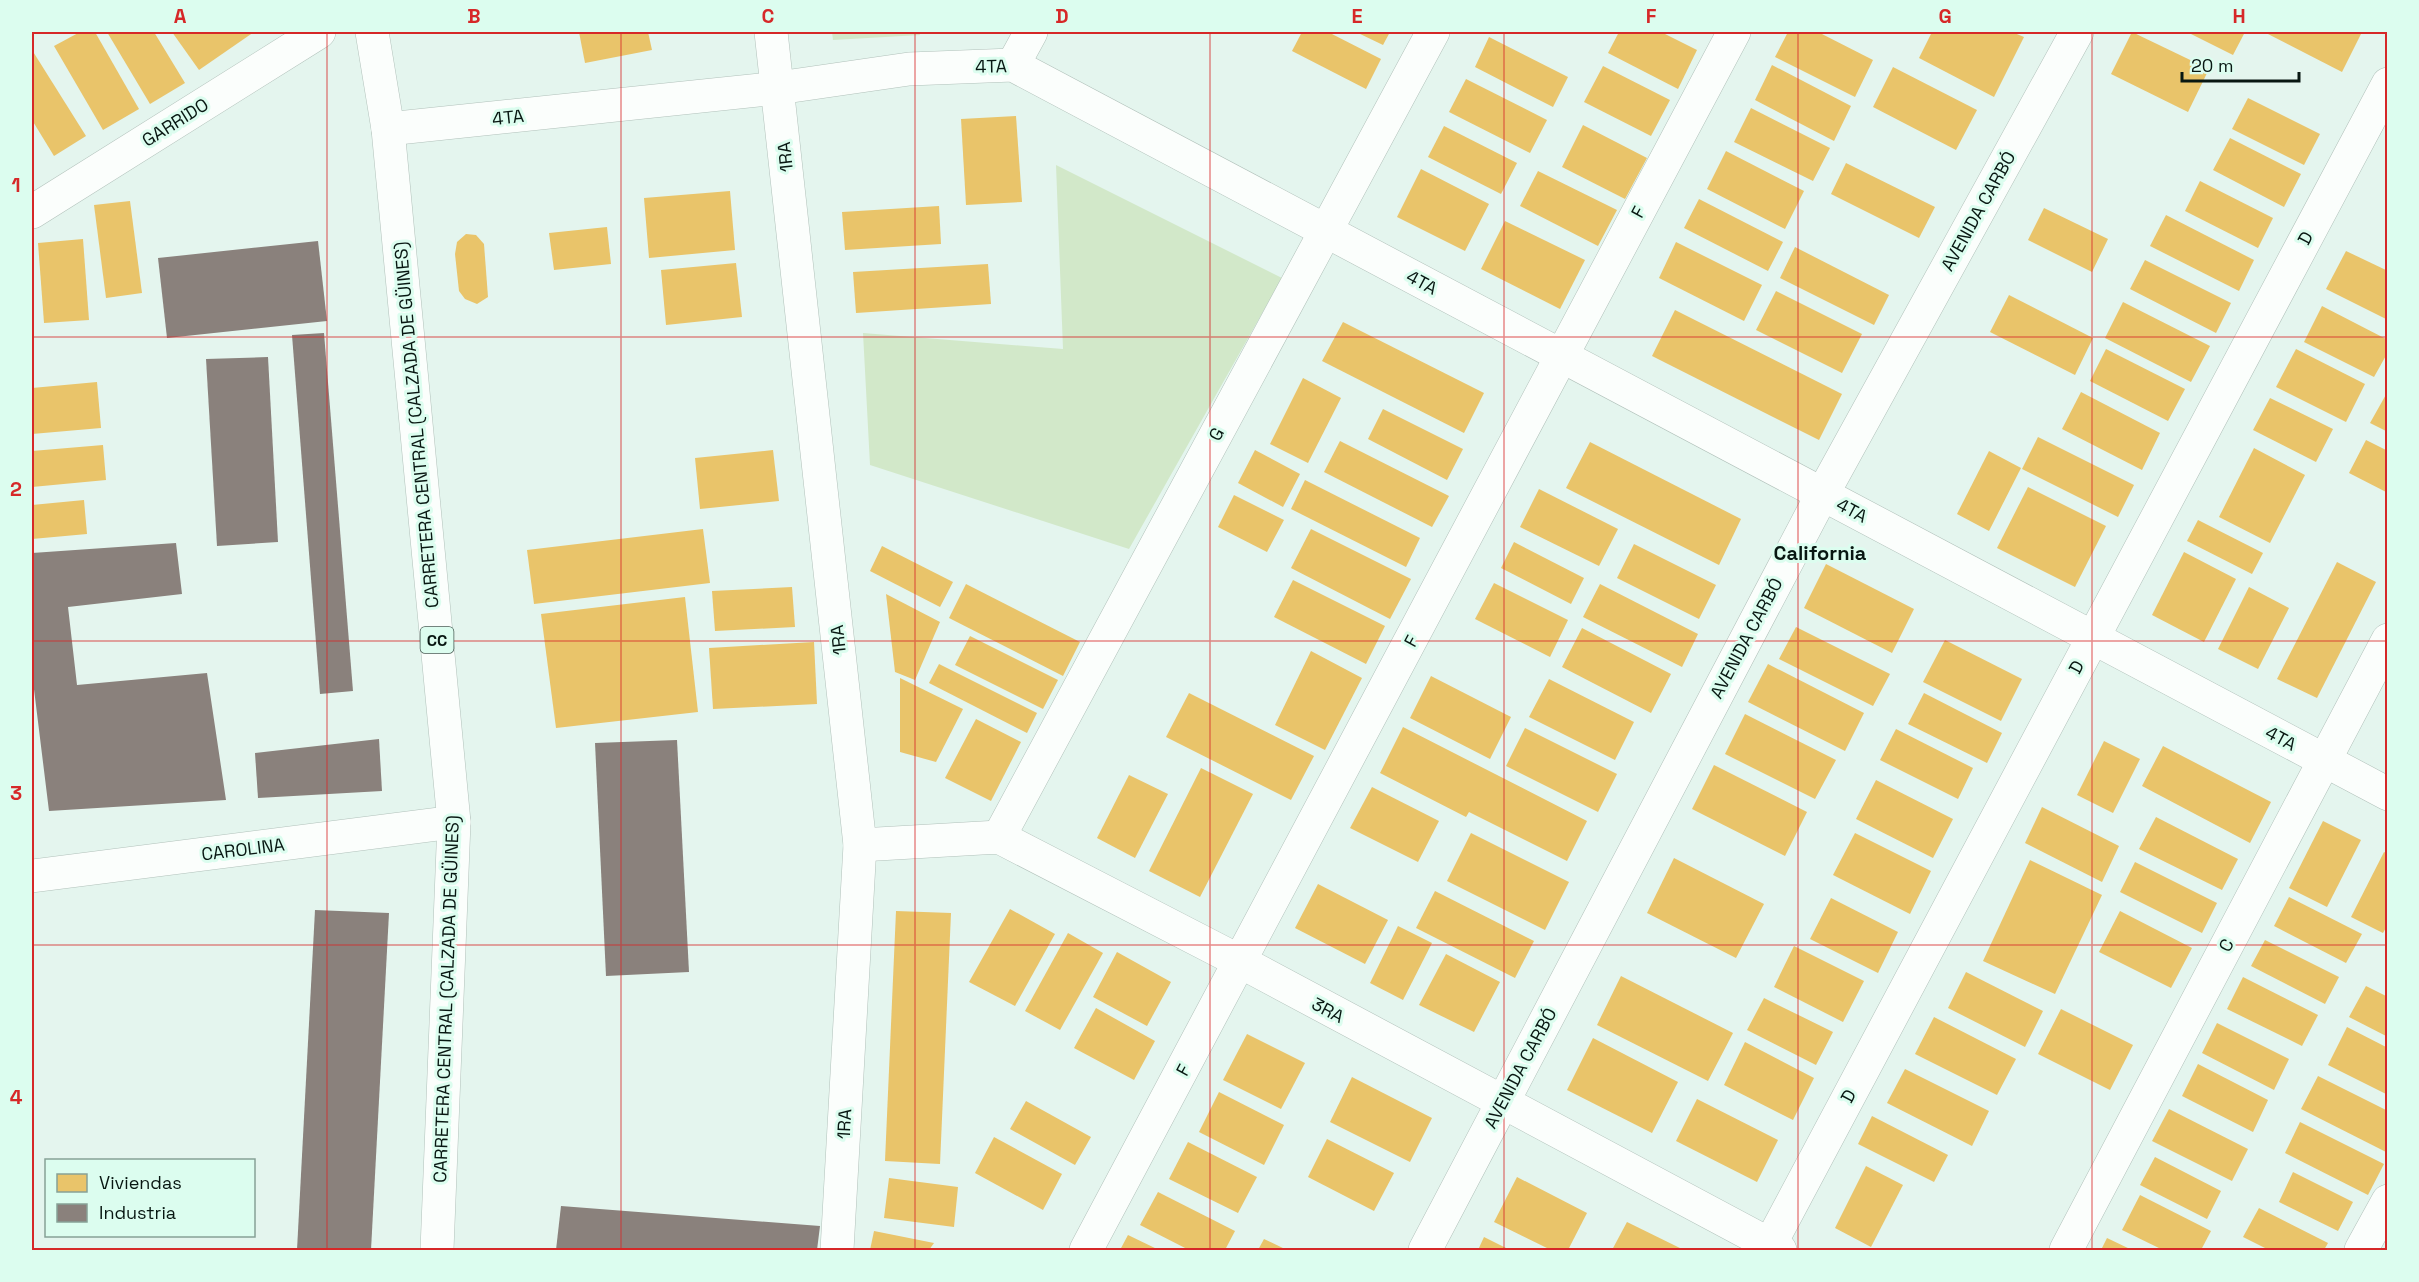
<svg xmlns="http://www.w3.org/2000/svg" width="2419" height="1282" viewBox="0 0 2419 1282" font-family="'Space Grotesk',sans-serif">
<rect width="100%" height="100%" fill="#e4f5ee"/>
<g fill="#d2e8c9">
<polygon points="832,32 919,32 920,35 833,40"/>
<polygon points="1056,165 1282,278 1129,549 870,465 863,333 1063,349"/>
</g>
<g fill="#e9c46a">
<polygon points="80,32 95,32 139,109 103,130 54,46"/>
<polygon points="107,32 154,32 185,83 150,104"/>
<polygon points="172,32 254,32 199,70"/>
<polygon points="579,32 648,32 652,50 585,63"/>
<polygon points="1302,32 1328,32 1381,59 1366,89 1292,51"/>
<polygon points="1356,32 1390,32 1383,45"/>
<polygon points="1619,32 1661,32 1697,50 1678,89 1608,53"/>
<polygon points="1788,32 1818,32 1873,60 1855,97 1775,57"/>
<polygon points="1932,32 2012,32 2024,37 1994,97 1919,58"/>
<polygon points="2132,32 2209,69 2188,112 2111,74"/>
<polygon points="2187,32 2245,32 2233,55"/>
<polygon points="2267,32 2362,32 2342,72 2266,33"/>
<polygon points="1489,37 1568,77 1553,107 1475,67"/>
<polygon points="32,50 86,136 54,156 32,120"/>
<polygon points="1772,65 1851,106 1834,141 1755,100"/>
<polygon points="1603,66 1670,100 1651,136 1584,102"/>
<polygon points="1893,67 1977,110 1956,150 1873,107"/>
<polygon points="1466,79 1547,120 1530,153 1449,112"/>
<polygon points="2248,98 2320,134 2304,165 2232,129"/>
<polygon points="1751,108 1830,148 1813,181 1734,142"/>
<polygon points="1016,116 1022,202 966,205 961,119"/>
<polygon points="1583,125 1647,158 1625,199 1562,167"/>
<polygon points="1444,126 1517,163 1501,194 1428,157"/>
<polygon points="2230,138 2301,174 2284,207 2213,170"/>
<polygon points="1726,151 1804,191 1785,229 1707,189"/>
<polygon points="1846,163 1935,207 1919,238 1831,194"/>
<polygon points="1421,169 1489,204 1465,251 1397,217"/>
<polygon points="1538,171 1617,210 1598,246 1520,206"/>
<polygon points="2200,181 2273,218 2258,248 2185,211"/>
<polygon points="730,191 735,250 649,258 644,198"/>
<polygon points="1699,199 1783,242 1768,271 1684,228"/>
<polygon points="130,201 142,293 106,298 94,205"/>
<polygon points="939,206 941,244 845,250 842,212"/>
<polygon points="2044,208 2108,239 2092,272 2028,240"/>
<polygon points="2166,215 2254,260 2239,291 2150,246"/>
<polygon points="1505,221 1585,260 1560,309 1481,269"/>
<polygon points="607,227 611,264 554,270 549,233"/>
<polygon points="466,234 476,235 484,244 488,297 477,304 465,299 459,291 455,254 457,242"/>
<polygon points="83,239 89,320 44,323 38,243"/>
<polygon points="1676,242 1762,285 1744,321 1659,278"/>
<polygon points="1795,247 1889,295 1874,325 1780,278"/>
<polygon points="2346,251 2388,271 2388,320 2326,289"/>
<polygon points="2145,260 2231,303 2216,333 2130,289"/>
<polygon points="736,263 742,317 666,325 661,270"/>
<polygon points="988,264 991,304 856,313 853,272"/>
<polygon points="1776,291 1862,334 1842,373 1756,330"/>
<polygon points="2009,295 2093,338 2075,375 1990,332"/>
<polygon points="2123,302 2210,346 2191,382 2105,338"/>
<polygon points="2322,306 2388,340 2388,352 2374,377 2304,342"/>
<polygon points="1675,310 1842,394 1819,440 1652,356"/>
<polygon points="1343,322 1484,393 1464,433 1322,361"/>
<polygon points="2106,349 2185,389 2168,421 2090,381"/>
<polygon points="2296,349 2365,384 2346,422 2276,387"/>
<polygon points="1303,378 1341,398 1308,463 1270,444"/>
<polygon points="97,382 101,428 32,434 32,388"/>
<polygon points="2388,391 2388,432 2370,423"/>
<polygon points="2081,392 2160,433 2142,470 2062,429"/>
<polygon points="2270,398 2333,429 2316,462 2253,430"/>
<polygon points="1383,409 1463,449 1447,480 1368,439"/>
<polygon points="2038,437 2134,485 2118,517 2022,469"/>
<polygon points="2366,440 2388,451 2388,493 2349,473"/>
<polygon points="1340,441 1449,496 1432,527 1324,472"/>
<polygon points="1590,442 1741,519 1719,565 1566,488"/>
<polygon points="103,445 106,480 32,487 32,451"/>
<polygon points="2254,448 2305,475 2270,543 2219,517"/>
<polygon points="773,450 779,501 700,509 695,458"/>
<polygon points="1255,450 1300,474 1283,507 1238,483"/>
<polygon points="1989,451 2021,468 1989,531 1957,514"/>
<polygon points="1305,480 1420,538 1406,567 1291,509"/>
<polygon points="2028,487 2106,526 2075,587 1997,548"/>
<polygon points="1539,489 1618,529 1599,566 1520,527"/>
<polygon points="1234,495 1284,520 1267,552 1218,527"/>
<polygon points="84,500 87,534 32,539 32,505"/>
<polygon points="2198,520 2263,553 2252,574 2187,541"/>
<polygon points="703,529 710,583 534,604 527,550"/>
<polygon points="1311,529 1411,579 1390,619 1291,568"/>
<polygon points="1514,542 1584,578 1571,604 1501,568"/>
<polygon points="1634,544 1716,585 1699,619 1617,578"/>
<polygon points="882,546 953,582 940,607 870,571"/>
<polygon points="2184,552 2236,579 2204,642 2152,615"/>
<polygon points="2337,562 2376,582 2317,698 2277,679"/>
<polygon points="1826,564 1914,609 1892,653 1804,608"/>
<polygon points="1293,580 1385,626 1366,664 1274,617"/>
<polygon points="1494,583 1568,620 1550,657 1475,619"/>
<polygon points="966,584 1080,642 1063,676 949,618"/>
<polygon points="1600,584 1698,634 1682,667 1583,617"/>
<polygon points="792,587 795,627 715,631 712,591"/>
<polygon points="2249,587 2289,608 2258,669 2218,649"/>
<polygon points="886,594 940,622 915,680 895,672"/>
<polygon points="685,597 698,712 556,728 541,614"/>
<polygon points="1796,627 1890,674 1873,706 1779,659"/>
<polygon points="1582,628 1671,674 1651,713 1562,667"/>
<polygon points="970,636 1058,680 1043,709 955,665"/>
<polygon points="1945,640 2022,679 2001,721 1923,682"/>
<polygon points="814,642 817,704 713,709 709,648"/>
<polygon points="1311,651 1362,678 1325,750 1275,725"/>
<polygon points="939,664 1037,713 1027,733 929,683"/>
<polygon points="1768,664 1864,713 1845,751 1748,702"/>
<polygon points="1431,676 1511,717 1490,759 1410,718"/>
<polygon points="900,678 963,709 936,762 900,752"/>
<polygon points="1549,679 1634,722 1615,760 1529,717"/>
<polygon points="1189,693 1314,756 1291,800 1166,737"/>
<polygon points="1924,693 2002,733 1987,763 1908,724"/>
<polygon points="1745,714 1836,760 1815,799 1725,754"/>
<polygon points="976,719 1021,742 991,801 945,778"/>
<polygon points="1403,727 1587,821 1567,861 1469,812 1466,817 1380,773"/>
<polygon points="1525,728 1617,774 1598,812 1506,766"/>
<polygon points="1896,729 1973,768 1958,799 1880,760"/>
<polygon points="2104,741 2140,759 2113,813 2077,795"/>
<polygon points="2163,746 2271,802 2250,843 2142,786"/>
<polygon points="1714,765 1807,812 1785,856 1692,809"/>
<polygon points="1201,768 1253,794 1200,897 1149,871"/>
<polygon points="1129,775 1168,794 1135,858 1097,838"/>
<polygon points="1876,780 1953,819 1933,858 1856,819"/>
<polygon points="1372,787 1439,821 1418,862 1350,828"/>
<polygon points="2042,807 2119,846 2102,882 2025,843"/>
<polygon points="2156,817 2238,859 2222,890 2139,849"/>
<polygon points="2323,821 2361,840 2327,907 2289,888"/>
<polygon points="1471,833 1569,882 1545,930 1447,881"/>
<polygon points="1855,833 1931,871 1910,914 1833,875"/>
<polygon points="2384,852 2388,854 2388,924 2383,933 2351,917"/>
<polygon points="1674,858 1764,904 1736,958 1647,913"/>
<polygon points="2030,860 2102,895 2055,994 1983,961"/>
<polygon points="2135,862 2217,903 2202,933 2120,892"/>
<polygon points="1318,884 1388,920 1365,964 1295,928"/>
<polygon points="1435,891 1534,941 1515,978 1416,928"/>
<polygon points="2289,897 2362,934 2346,963 2274,926"/>
<polygon points="1831,898 1898,932 1878,973 1810,939"/>
<polygon points="1010,909 1055,934 1015,1006 969,982"/>
<polygon points="896,911 951,913 940,1164 885,1161"/>
<polygon points="2120,911 2192,948 2171,988 2099,952"/>
<polygon points="1398,926 1432,943 1403,1000 1370,983"/>
<polygon points="1068,933 1103,953 1060,1030 1025,1011"/>
<polygon points="2265,940 2339,977 2325,1004 2251,966"/>
<polygon points="1794,946 1864,981 1843,1022 1774,987"/>
<polygon points="1117,952 1171,982 1147,1026 1093,997"/>
<polygon points="1446,954 1500,982 1474,1032 1419,1005"/>
<polygon points="1966,972 2043,1011 2025,1047 1948,1008"/>
<polygon points="1621,976 1733,1033 1708,1081 1597,1025"/>
<polygon points="2243,977 2318,1015 2302,1046 2227,1009"/>
<polygon points="2366,986 2388,997 2388,1037 2349,1017"/>
<polygon points="1764,998 1833,1032 1816,1065 1747,1030"/>
<polygon points="1096,1008 1155,1041 1134,1080 1074,1048"/>
<polygon points="2061,1009 2133,1045 2110,1090 2038,1054"/>
<polygon points="1934,1017 2016,1059 1997,1095 1915,1054"/>
<polygon points="2217,1023 2289,1059 2274,1090 2202,1053"/>
<polygon points="2347,1027 2388,1048 2388,1095 2328,1065"/>
<polygon points="1247,1034 1305,1063 1281,1109 1223,1080"/>
<polygon points="1593,1038 1678,1082 1652,1133 1567,1090"/>
<polygon points="1745,1042 1814,1078 1793,1120 1724,1085"/>
<polygon points="2198,1064 2268,1100 2253,1132 2182,1096"/>
<polygon points="1905,1069 1989,1111 1972,1146 1887,1103"/>
<polygon points="2318,1076 2388,1111 2388,1153 2301,1109"/>
<polygon points="1352,1077 1432,1118 1410,1162 1330,1122"/>
<polygon points="1219,1092 1284,1125 1264,1165 1199,1132"/>
<polygon points="1697,1099 1778,1140 1757,1182 1676,1141"/>
<polygon points="1026,1101 1091,1137 1075,1165 1010,1129"/>
<polygon points="2169,1109 2248,1149 2232,1181 2152,1141"/>
<polygon points="1872,1116 1948,1155 1934,1182 1858,1144"/>
<polygon points="2300,1122 2384,1164 2368,1195 2285,1153"/>
<polygon points="994,1137 1062,1174 1043,1210 975,1173"/>
<polygon points="1327,1139 1394,1173 1374,1211 1308,1177"/>
<polygon points="1188,1142 1257,1177 1238,1213 1169,1179"/>
<polygon points="2155,1157 2221,1191 2207,1219 2140,1185"/>
<polygon points="1866,1166 1903,1185 1871,1247 1835,1228"/>
<polygon points="2293,1172 2353,1202 2338,1231 2279,1202"/>
<polygon points="1517,1177 1587,1213 1568,1250 1551,1250 1494,1222"/>
<polygon points="889,1178 958,1187 954,1227 884,1218"/>
<polygon points="1158,1192 1235,1231 1225,1250 1189,1250 1140,1225"/>
<polygon points="2140,1195 2211,1231 2201,1250 2163,1250 2122,1230"/>
<polygon points="2259,1208 2328,1243 2324,1250 2269,1250 2243,1237"/>
<polygon points="1627,1222 1684,1250 1612,1250"/>
<polygon points="874,1231 934,1243 929,1250 870,1250"/>
<polygon points="1128,1235 1159,1250 1120,1250"/>
<polygon points="1484,1237 1510,1250 1478,1250"/>
<polygon points="2107,1238 2132,1250 2101,1250"/>
<polygon points="1264,1239 1287,1250 1258,1250"/>
</g>
<g fill="#8a817c">
<polygon points="318,241 327,321 167,338 158,258"/>
<polygon points="324,333 353,691 320,694 292,335"/>
<polygon points="268,357 278,542 217,546 206,359"/>
<polygon points="176,543 182,594 68,607 77,685 207,673 226,800 49,811 32,673 32,553"/>
<polygon points="379,739 382,791 258,798 255,753"/>
<polygon points="677,740 689,972 606,976 595,743"/>
<polygon points="315,910 389,913 371,1250 297,1250"/>
<polygon points="561,1206 820,1226 817,1250 556,1250"/>
</g>
<g fill="none" stroke-linecap="round" stroke-linejoin="round">
<g stroke="#b1c1ba" stroke-width="34">
<g id="minor">
<polyline points="771,32 860,845 837,1250"/>
<polyline points="1013,65 1031,32"/>
<polyline points="388,129 778,88 909,69 1013,65 2388,794"/>
<polyline points="32,212 319,32"/>
<polyline points="999,837 1433,32"/>
<polyline points="860,845 999,837 1241,962 1780,1250"/>
<polyline points="1086,1250 1734,32"/>
<polyline points="1425,1250 1822,495 2077,32"/>
<polyline points="1767,1250 2388,84"/>
<polyline points="2066,1250 2388,640"/>
<polyline points="2361,1250 2388,1201"/>
</g>
</g>
<g stroke="#b1c1ba" stroke-width="34">
<g id="major">
<polyline points="372,32 388,129 454,822 437,1250"/>
<polyline points="32,876 454,822"/>
</g>
</g>
<use href="#minor" stroke="#fbfefc" stroke-width="33"/>
<use href="#major" stroke="#fbfefc" stroke-width="33"/>
</g>
<path fill="none" stroke="#d62828" stroke-width="1.5" stroke-opacity="0.55" d="M327,32V1250M621,32V1250M915,32V1250M1210,32V1250M1504,32V1250M1798,32V1250M2092,32V1250M32,337H2388M32,641H2388M32,945H2388"/>
<g text-anchor="middle" dominant-baseline="central" stroke-width="6" stroke-linejoin="round" paint-order="stroke">
<rect fill="#dcfdef" stroke="#485c54" stroke-width="1.5" x="420.5" y="627" width="33" height="26" rx="4.5"/>
<g font-size="16" font-weight="bold" fill="#081712">
<text x="437" y="640">CC</text>
</g>
<g font-size="18" fill="#081712" stroke="#dcfdef">
<text transform="translate(991 66) rotate(-1)">4TA</text>
<text transform="translate(508 117) rotate(-6)">4TA</text>
<text transform="translate(175 122) rotate(-32)">GARRIDO</text>
<text transform="translate(785 157) rotate(-96)">1RA</text>
<text transform="translate(1978 211) rotate(-61)">AVENIDA CARBÓ</text>
<text transform="translate(1638 212) rotate(-62)">F</text>
<text transform="translate(2305 238) rotate(-62)">D</text>
<text transform="translate(1422 282) rotate(28)">4TA</text>
<text transform="translate(416 425) rotate(-95)">CARRETERA CENTRAL (CALZADA DE GÜINES)</text>
<text transform="translate(1216 434) rotate(-62)">G</text>
<text transform="translate(1852 510) rotate(28)">4TA</text>
<text transform="translate(1746 638) rotate(-62)">AVENIDA CARBÓ</text>
<text transform="translate(838 640) rotate(-96)">1RA</text>
<text transform="translate(1411 641) rotate(-62)">F</text>
<text transform="translate(2076 667) rotate(-62)">D</text>
<text transform="translate(2281 738) rotate(28)">4TA</text>
<text transform="translate(243 849) rotate(-7)">CAROLINA</text>
<text transform="translate(2226 945) rotate(-62)">C</text>
<text transform="translate(446 999) rotate(-88)">CARRETERA CENTRAL (CALZADA DE GÜINES)</text>
<text transform="translate(1328 1010) rotate(28)">3RA</text>
<text transform="translate(1520 1068) rotate(-62)">AVENIDA CARBÓ</text>
<text transform="translate(1183 1070) rotate(-62)">F</text>
<text transform="translate(1848 1096) rotate(-62)">D</text>
<text transform="translate(844 1124) rotate(-87)">1RA</text>
</g>
<g font-size="20" font-weight="bold" fill="#081712" stroke="#dcfdef">
<text x="1820" y="553">California</text>
</g>
</g>
<rect width="2419" height="1282" fill="none" stroke="#dcfdef" stroke-width="66"/>
<rect x="45" y="1159" width="210" height="78" fill="#dcfdef" stroke="#87a197" stroke-width="1.5"/>
<rect x="57" y="1174" width="30" height="18" fill="#e9c46a" stroke="#87a197" stroke-width="1.5"/>
<text x="99" y="1189" font-size="18" fill="#081712">Viviendas</text>
<rect x="57" y="1204" width="30" height="18" fill="#8a817c" stroke="#87a197" stroke-width="1.5"/>
<text x="99" y="1219" font-size="18" fill="#081712">Industria</text>
<path d="M2182 72v9h117v-9" fill="none" stroke="#081712" stroke-width="3"/>
<text x="2191" y="72" font-size="18" fill="#081712" stroke="#dcfdef" stroke-width="4.5" paint-order="stroke">20 m</text>
<rect x="33" y="33" width="2353" height="1216" fill="none" stroke="#d62828" stroke-width="2"/>
<g font-size="20" text-anchor="middle" font-weight="bold" fill="#d62828">
<text x="180" y="23">A</text>
<text x="474" y="23">B</text>
<text x="768" y="23">C</text>
<text x="1062" y="23">D</text>
<text x="1357" y="23">E</text>
<text x="1651" y="23">F</text>
<text x="1945" y="23">G</text>
<text x="2239" y="23">H</text>
<text x="16" y="192">1</text>
<text x="16" y="496">2</text>
<text x="16" y="800">3</text>
<text x="16" y="1104">4</text>
</g>
</svg>
